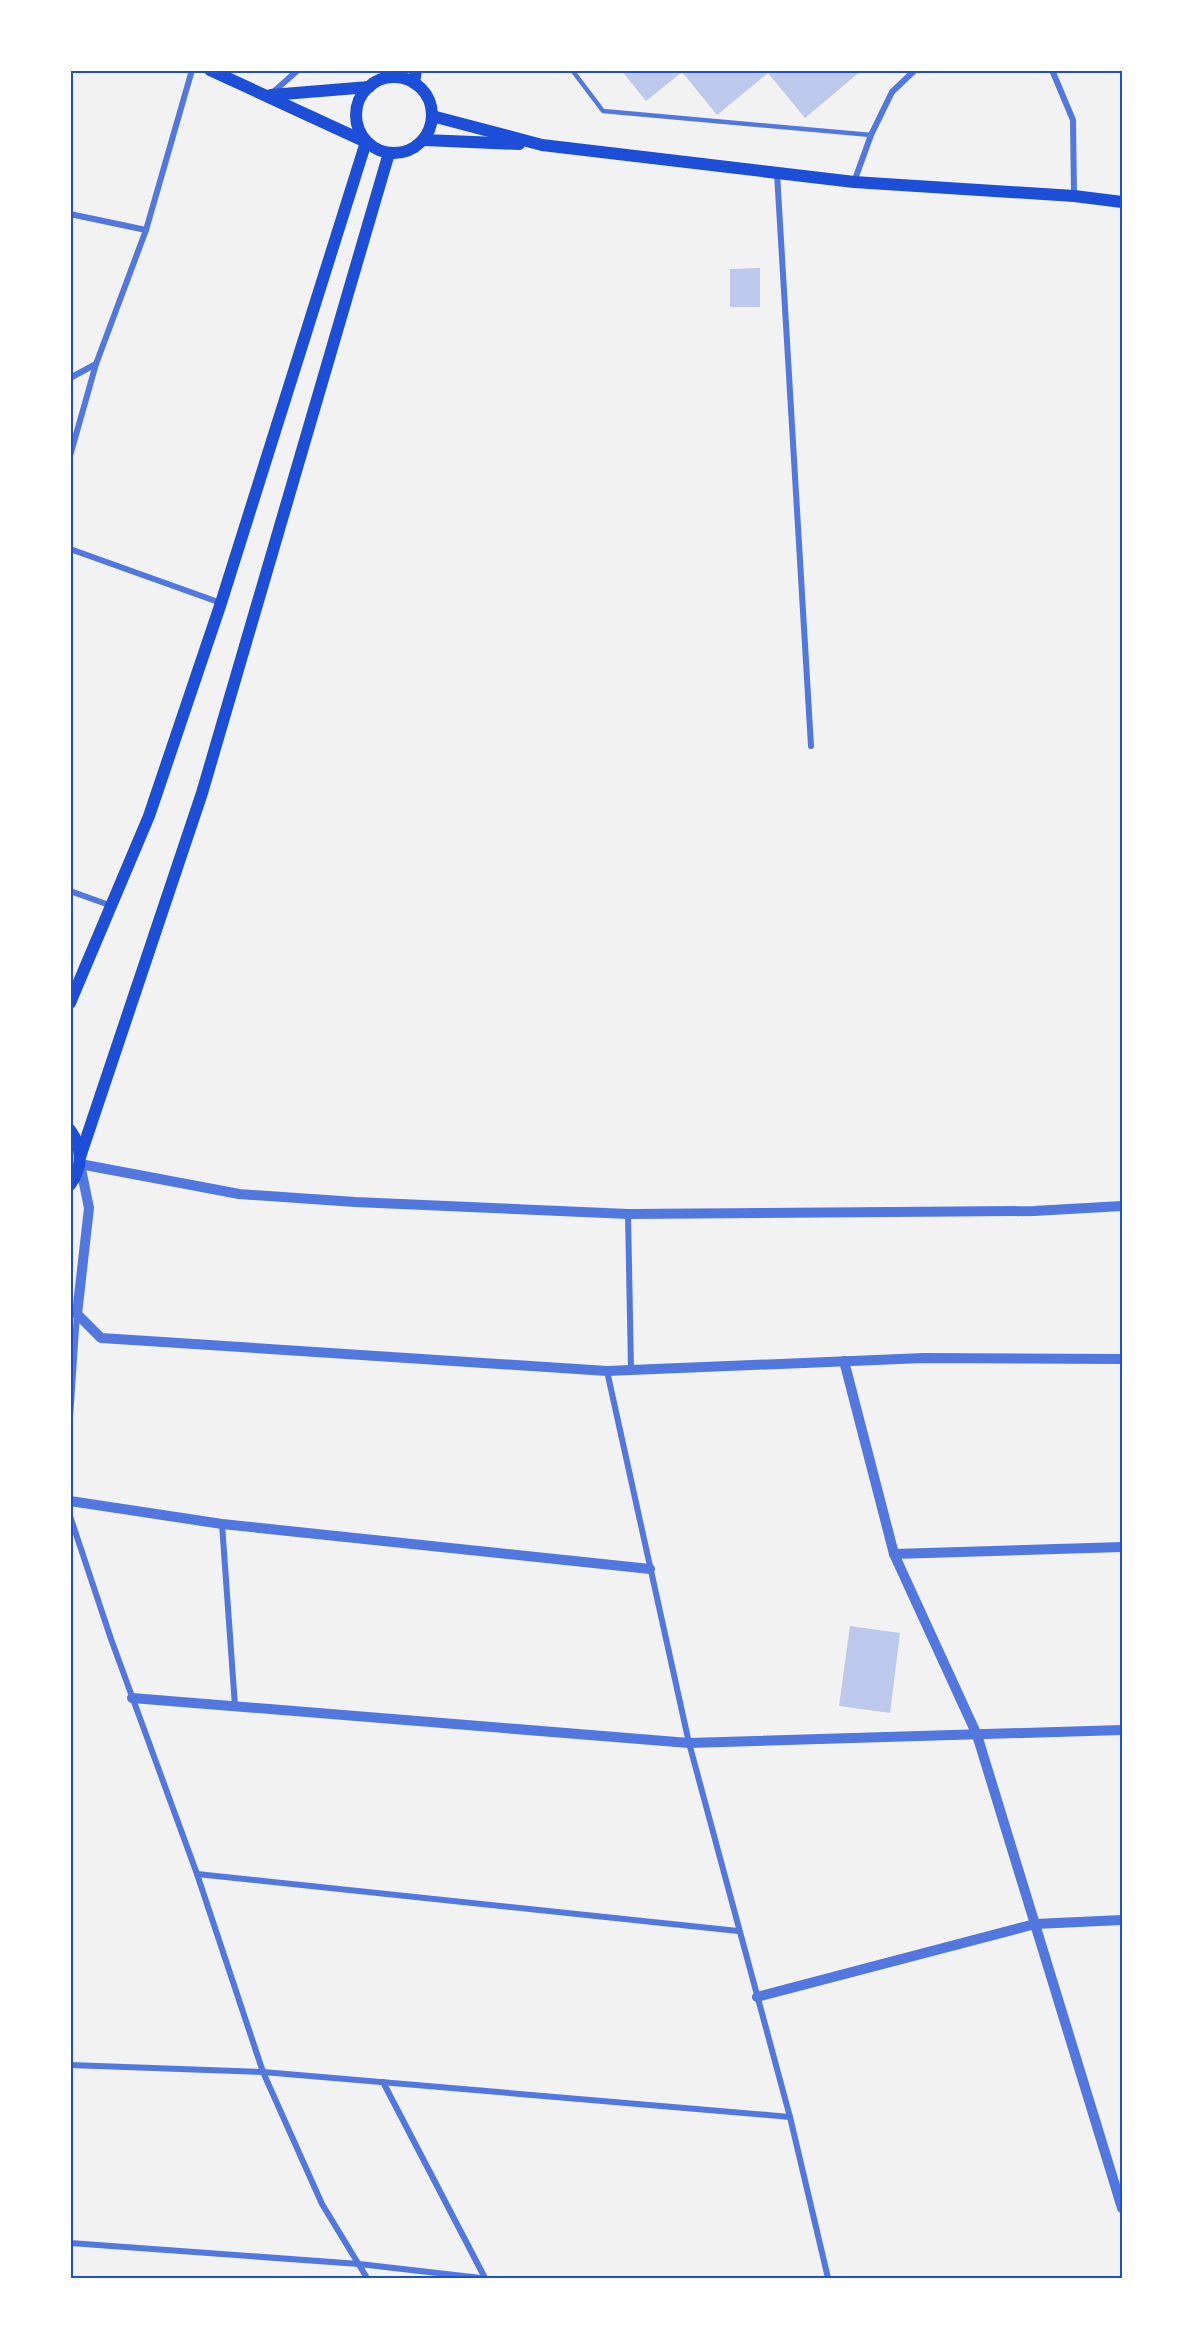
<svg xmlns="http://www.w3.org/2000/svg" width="1193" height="2349" viewBox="0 0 1193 2349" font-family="'Asap Condensed',sans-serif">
<rect width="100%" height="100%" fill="#f2f2f2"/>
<g fill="#bdc9ec">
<polygon points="621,70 862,70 805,118 768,73 717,115 682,72 646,101"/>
<polygon points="760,268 760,307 730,307 730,269"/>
<polygon points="850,1626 900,1633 890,1713 839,1706"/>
</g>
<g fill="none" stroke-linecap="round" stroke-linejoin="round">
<polyline stroke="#5277de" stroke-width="4.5" points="572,70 603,111 871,135"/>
<g stroke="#5277de" stroke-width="6">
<polyline points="1052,70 1073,120 1074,196"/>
<polyline points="271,94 298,70"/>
<polyline points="777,173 811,746"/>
<polyline points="854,182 871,135 892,92 915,70"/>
<polyline points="70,214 146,230"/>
<polyline points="70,378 96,364"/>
<polyline points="70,456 96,364 146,230 192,70"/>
<polyline points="70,549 221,603"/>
<polyline points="70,891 112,906"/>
<polyline points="628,1214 631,1370"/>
<polyline points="607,1371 689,1743 790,2117 828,2278"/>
<polyline points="70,1418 77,1314"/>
<polyline points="70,1516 111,1639 197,1874 263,2072 322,2204 367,2278"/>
<polyline points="222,1524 235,1706"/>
<polyline points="197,1874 738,1931"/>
<polyline points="70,2065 263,2072 790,2117"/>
<polyline points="383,2082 485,2278"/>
<polyline points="70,2243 359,2264 481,2278"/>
</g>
<g stroke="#5277de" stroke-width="10">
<polyline points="1122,1206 1034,1211 628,1214 355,1202 239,1194 80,1164 89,1208 77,1314 101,1338 607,1371 924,1358 1122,1359"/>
<polyline points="844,1361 894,1554 977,1735 1122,2208"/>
<polyline points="70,1501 222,1524 650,1569"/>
<polyline points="894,1554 1122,1547"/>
<polyline points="132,1698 689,1743 1122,1730"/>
<polyline points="757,1997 1035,1924 1122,1920"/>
</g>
<g stroke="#1d4ed8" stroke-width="12">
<circle cx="394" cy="115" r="38"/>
<polyline points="414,83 416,70"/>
<polyline points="271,95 369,87"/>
<polyline points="432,116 542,145 854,182 1074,196 1122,202"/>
<polyline points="424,140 519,144"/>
<polyline points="70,1003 149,816 221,603 366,142 210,70"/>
<path d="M70,1130C83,1148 83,1167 70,1185"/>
<polyline points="80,1157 202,793 389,153"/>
</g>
</g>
<rect width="1193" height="2349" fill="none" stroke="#ffffff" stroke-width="144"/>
<rect x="72" y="72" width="1049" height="2205" fill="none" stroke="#1d4ed8" stroke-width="2"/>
</svg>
